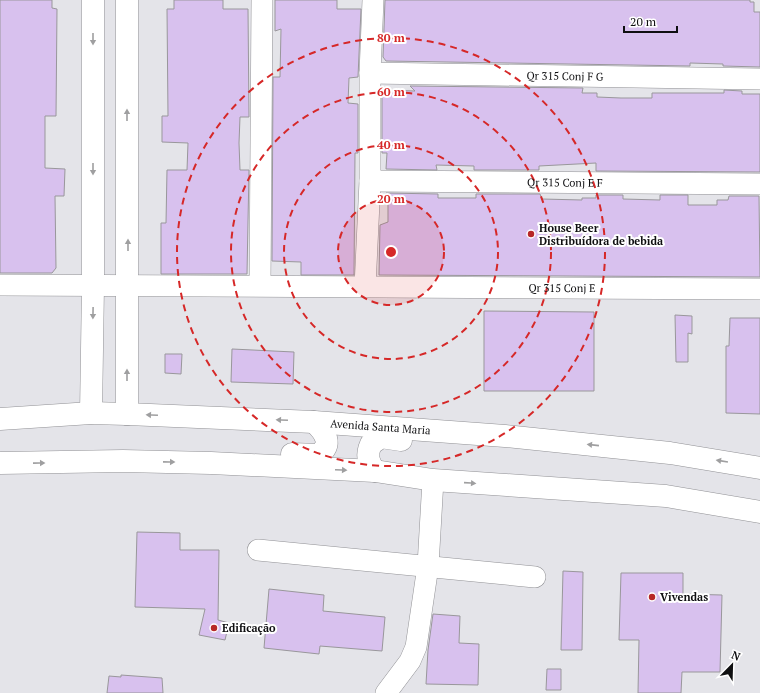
<svg xmlns="http://www.w3.org/2000/svg" width="760" height="693" viewBox="0 0 760 693" font-family="'PT Serif',serif">
<rect width="100%" height="100%" fill="#e4e4e9"/>
<g fill="#d8c1ee" stroke="#99979b">
<polygon points="0,0 52,0 52,8 57,9 56,116 45,116 45,168 65,169 64,196 55,196 56,268 52,273 0,273"/>
<polygon points="174,0 223,0 223,9 248,9 249,117 240,117 239,143 240,170 249,170 247,274 161,274 161,223 166,223 167,170 187,170 188,143 162,142 162,116 168,116 167,9 174,9"/>
<polygon points="275,0 337,0 337,9 361,9 358,77 349,78 348,103 358,104 358,153 355,153 354,275 301,275 301,262 272,261 273,77 280,77 281,29 275,31"/>
<polygon points="385,0 750,0 750,2 754,2 754,12 760,12 760,67 723,66 723,64 690,63 690,66 386,61 383,57"/>
<polygon points="410,86 583,88 582,93 597,93 597,97 621,98 652,98 652,93 724,93 724,90 742,91 742,94 760,94 760,172 596,171 596,163 539,166 539,170 474,170 474,166 436,165 437,170 386,169 387,153 382,153 382,90 415,91"/>
<polygon points="386,193 438,194 438,198 476,198 476,194 540,194 542,199 582,200 582,198 596,198 596,195 623,195 623,199 660,200 660,195 688,195 688,205 717,205 717,200 728,200 729,196 759,196 760,277 379,275 380,225 388,222 388,198"/>
<polygon points="484,311 594,312 594,391 484,391"/>
<polygon points="675,315 692,316 692,334 688,333 688,362 676,362"/>
<polygon points="730,318 760,318 760,414 726,413 726,346 729,346"/>
<polygon points="232,349 294,352 293,384 231,382"/>
<polygon points="165,354 182,354 181,374 165,373"/>
<polygon points="137,532 180,533 180,550 219,550 218,620 229,623 225,640 199,635 205,609 135,607"/>
<polygon points="563,571 583,572 582,650 561,650"/>
<polygon points="621,573 683,573 683,594 722,595 720,672 682,672 681,693 638,693 639,640 619,640"/>
<polygon points="269,589 324,595 323,611 385,617 382,651 320,646 319,654 264,648"/>
<polygon points="433,614 460,616 459,643 479,644 478,685 426,684 428,650"/>
<polygon points="547,669 561,669 561,690 546,690"/>
<polygon points="121,675 162,678 163,693 107,693 109,676 121,677"/>
</g>
<g fill="none" stroke-linecap="round" stroke-linejoin="round">
<g stroke="#919195" stroke-width="22">
<g id="minor">
<path id="s1" d="M370,73L760,79"/>
<path id="s2" d="M370,181L760,184"/>
<path id="s3" d="M0,285L760,289"/>
<polyline points="260,285 262,0"/>
<polyline points="365,287 370,181 370,73 373,0"/>
<polyline points="258,550 535,577"/>
<polyline points="386,693 410,661 416,647 428,566 433,480"/>
</g>
</g>
<g stroke="#919195" stroke-width="23">
<g id="tertiary">
<polyline points="127,0 127,414"/>
<polyline points="91,413 93,286 93,0"/>
</g>
</g>
<g stroke="#919195" stroke-width="23">
<g id="secondary">
<path id="s4" d="M0,419L91,413L127,414L314,422L505,436L670,453L760,468"/>
<path d="M292,454L318,455C334,445 325,432 314,422"/>
<polyline points="0,463 123,461 211,463 375,471 433,480 666,496 760,512"/>
<path d="M375,471C368,463 366,455 371,444L381,437L401,440"/>
</g>
</g>
<use href="#minor" stroke="#fff" stroke-width="21"/>
<use href="#tertiary" stroke="#fff" stroke-width="22"/>
<use href="#secondary" stroke="#fff" stroke-width="22"/>
</g>
<defs><path id="oneway-solid" d="M-6-.8H1V-3.2L6.5 0L1 3.2V.8H-6Z"/></defs>
<g fill="#9f9fa0">
<use href="#oneway-solid" transform="translate(93 39) rotate(90)"/>
<use href="#oneway-solid" transform="translate(127 115) rotate(-90)"/>
<use href="#oneway-solid" transform="translate(93 169) rotate(90)"/>
<use href="#oneway-solid" transform="translate(128 245) rotate(-90)"/>
<use href="#oneway-solid" transform="translate(93 313) rotate(91)"/>
<use href="#oneway-solid" transform="translate(127 375) rotate(-90)"/>
<use href="#oneway-solid" transform="translate(152 415) rotate(-177)"/>
<use href="#oneway-solid" transform="translate(282 420) rotate(-177)"/>
<use href="#oneway-solid" transform="translate(593 445) rotate(-174)"/>
<use href="#oneway-solid" transform="translate(722 461) rotate(-171)"/>
<use href="#oneway-solid" transform="translate(169 462) rotate(1)"/>
<use href="#oneway-solid" transform="translate(39 463) rotate(-1)"/>
<use href="#oneway-solid" transform="translate(341 470) rotate(3)"/>
<use href="#oneway-solid" transform="translate(470 483) rotate(4)"/>
</g>
<circle cx="391" cy="252" r="53" fill="#d62828" fill-opacity=".12"/>
<g fill="none" stroke="#d62828" stroke-width="2" stroke-dasharray="7 5">
<circle cx="391" cy="252" r="53"/>
<circle cx="391" cy="252" r="107"/>
<circle cx="391" cy="252" r="160"/>
<circle cx="391" cy="252" r="214"/>
</g>
<g fill="#b72827" stroke="#fff" stroke-width="1.5">
<circle cx="531" cy="234" r="4"/>
<circle cx="652" cy="597" r="4"/>
<circle cx="214" cy="628" r="4"/>
</g>
<g text-anchor="middle" dominant-baseline="central" stroke-width="4" stroke-linejoin="round" paint-order="stroke">
<g font-size="11" fill="#0f0f11" stroke="#fff">
<text stroke="none"><textPath href="#s1" startOffset="195">Qr 315 Conj F G</textPath></text>
<text stroke="none"><textPath href="#s2" startOffset="195">Qr 315 Conj E F</textPath></text>
<text stroke="none"><textPath href="#s3" startOffset="562">Qr 315 Conj E</textPath></text>
<text stroke="none"><textPath href="#s4" startOffset="381">Avenida Santa Maria</textPath></text>
</g>
<g font-size="11" font-weight="bold" fill="#0f0f11" stroke="#fff" text-anchor="start">
<text x="539" y="228">House Beer<tspan x="539" dy="13">Distribuídora de bebida</tspan></text>
<text x="660" y="597">Vivendas</text>
<text x="222" y="628">Edificação</text>
</g>
</g>
<circle cx="391" cy="252" r="6" fill="#d62828" stroke="#fff" stroke-width="2"/>
<g font-size="12" text-anchor="middle" font-weight="bold" fill="#d62828" stroke="#fff" stroke-width="4" stroke-linejoin="round" paint-order="stroke">
<text x="391" y="42">80 m</text>
<text x="391" y="96">60 m</text>
<text x="391" y="149">40 m</text>
<text x="391" y="203">20 m</text>
</g>
<g transform="translate(732 665) rotate(23)" stroke="#ffffff" stroke-width="3" paint-order="stroke">
<path d="M0-3L7 15L0 10L-7 15Z" fill="#0f0f11"/>
<text y="-6" font-size="11" font-weight="bold" text-anchor="middle" fill="#0f0f11">N</text>
</g>
<path d="M624 26v6h53v-6" fill="none" stroke="#0f0f11" stroke-width="2"/>
<text x="630" y="26" font-size="12" fill="#0f0f11" stroke="#ffffff" stroke-width="3" paint-order="stroke">20 m</text>
</svg>
